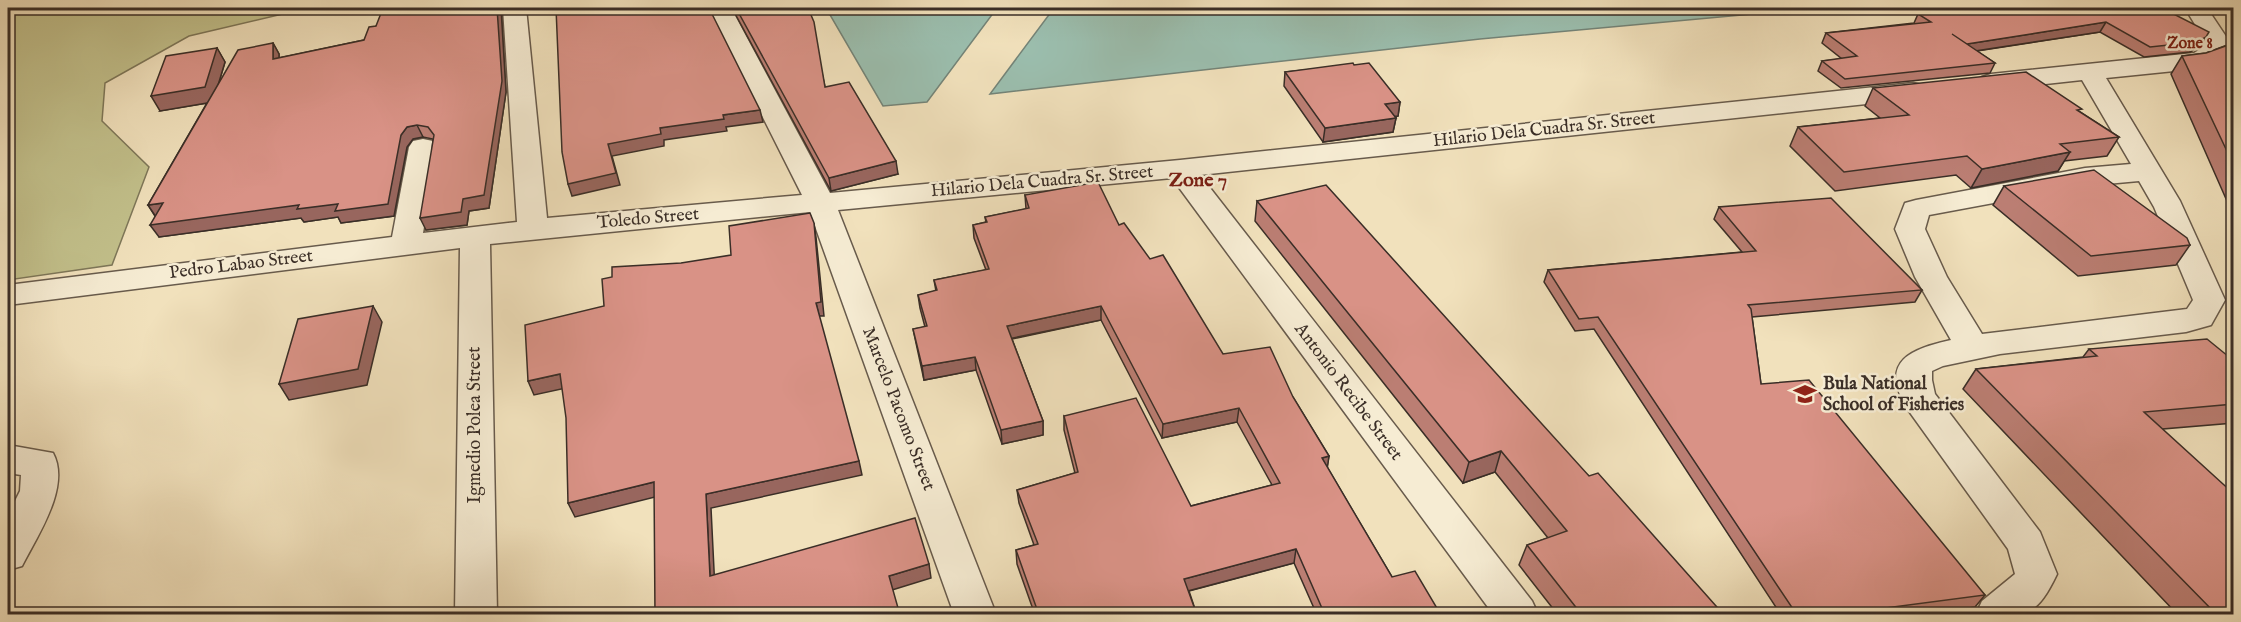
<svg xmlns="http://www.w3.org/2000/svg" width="2241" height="622" viewBox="0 0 2241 622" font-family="'IM FELL English',serif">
<rect width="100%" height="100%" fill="#f1e1bc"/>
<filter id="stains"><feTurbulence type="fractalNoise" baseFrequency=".00333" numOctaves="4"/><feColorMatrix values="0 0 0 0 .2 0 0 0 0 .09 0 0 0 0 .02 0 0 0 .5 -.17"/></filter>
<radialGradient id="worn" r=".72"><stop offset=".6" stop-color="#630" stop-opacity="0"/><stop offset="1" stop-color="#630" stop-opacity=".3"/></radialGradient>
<polygon fill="#c2c08b" stroke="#7e7759" stroke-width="1.5" points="8,8 308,8 189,36 105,83 102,121 149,167 112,265 8,280"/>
<g fill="#9bbeae" stroke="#748478" stroke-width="1.5">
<polygon points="826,8 997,8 927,102 883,106"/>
<polygon points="1054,8 1818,8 1480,39 990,94"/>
</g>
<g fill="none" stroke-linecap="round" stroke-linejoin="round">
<g stroke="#685b4c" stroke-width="3">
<g id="minor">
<polygon points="503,8 526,8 547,218 802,195 708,8 731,8 830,193 1180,160 1913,83 1922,85 1926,91 1922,97 1913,99 1200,175 1532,601 1538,614 1493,614 1172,178 838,210 996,614 954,614 810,212 490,244 497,614 455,614 460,248 8,305 8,285 392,237 409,147 413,141 423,139 433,141 437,147 423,233 517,222"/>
<path d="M2185,8H2207L2229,41L2218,60L2194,69L2106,78L2180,201L2225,300L2211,325L2186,332L2000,354L1943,366L1932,371V380L1935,394L2040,532L2057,574C2034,622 2025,614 1976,614L1982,601L2015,574L2008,549L1906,407C1879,360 1912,349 1951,340L1915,277L1895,229L1905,203L1916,200L2085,168L2131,164L2082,80L1991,90L1982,87L1978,82L1982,77L1991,74L2194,53L2202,48L2205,41ZM2139,181L2154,207L2193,300L2187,309L1982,334L1947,277L1925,229L1929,215L2085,186Z"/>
<path d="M8,445L53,453C71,486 38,535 22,566L8,570V515L20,491L21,475L8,473Z"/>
</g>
</g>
<use href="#minor" fill="#f6ecd3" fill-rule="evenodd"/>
</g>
<g fill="#bb7e73" stroke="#3a2e27" stroke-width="1.5">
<polygon points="501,8 506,92 489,208 469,211 467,225 426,230 433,139 423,137 413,139 407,147 394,216 341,223 338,217 304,222 301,218 159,237 155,216 148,205 207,103 160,111 217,48 225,62 219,82 273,43 279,54 279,58 364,40 376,26"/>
<polygon points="732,8 808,8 825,87 898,174 831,191"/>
<polygon points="2162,8 2206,37 2200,46 2190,52 2144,57 2100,32 1977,51 1995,63 1990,73 1841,88 1818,71 1822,61 1842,59 1822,43 1826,33 1914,23 1918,14"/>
<polygon points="2234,40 2234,217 2171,74 2182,56 2206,53 2230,44"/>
<polygon points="1354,65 1400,102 1398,116 1395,117 1396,118 1393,132 1323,142 1284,86 1285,72"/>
<polygon points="1873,88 2080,112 2119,137 2107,156 2064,161 2058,171 1971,188 1956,175 1835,191 1790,146 1798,127 1880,118 1865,106"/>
<polygon points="2004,186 2190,245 2176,265 2078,276 1993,205"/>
<polygon points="1025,195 1119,225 1223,354 1293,397 1329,456 1327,467 1392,577 1441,615 1317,615 1294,563 1189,591 1197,615 1035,615 1017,564 1016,550 1034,545 1019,503 1017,490 1075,473 1064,430 1064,416 1191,506 1272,485 1237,422 1162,438 1101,320 1012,339 1043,421 1043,435 1002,444 976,370 924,380 913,329 925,327 920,308 918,295 936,291 934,280 986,270 974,238 973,225 986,222 985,217 1026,209"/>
<polygon points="1257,201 1589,476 1724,615 1558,615 1519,565 1527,545 1548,538 1495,472 1463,483 1255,221"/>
<polygon points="1719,207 1922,290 1915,302 1752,317 1761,384 1985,595 1975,607 1919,615 1781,615 1594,329 1575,331 1544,282 1548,270 1742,252 1714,219"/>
<polygon points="2089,349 2234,361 2234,423 2163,429 2234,615 2178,615 1963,389 1976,369 2083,357"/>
</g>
<g fill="#98665e" stroke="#3a2e27" stroke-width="1.5">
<polygon points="497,8 501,8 506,92 489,208 469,211 467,225 426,230 420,218"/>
<polygon points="2106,22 2100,32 1962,53 1967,44"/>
<polygon points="2206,37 2200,46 2190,52 2197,42"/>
<polygon points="273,43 279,54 279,70 273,59"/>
<polygon points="217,48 225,62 213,102 160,111 151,96"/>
<polygon points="1400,102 1398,116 1383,118 1385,104"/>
<polygon points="760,110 763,122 726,127 727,131 664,140 664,146 612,156 620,185 572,196 568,184 608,144 660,128 723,115"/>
<polygon points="1396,118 1393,132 1323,142 1325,128"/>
<polygon points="417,125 423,137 413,139 407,147 394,216 341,223 338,217 304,222 301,218 159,237 150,225 401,135 407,127"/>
<polygon points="2070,152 2058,171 1971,188 1982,169"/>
<polygon points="896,161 898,174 831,191 829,178"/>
<polygon points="163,203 156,217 148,205"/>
<polygon points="814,223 816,237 824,316 819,316 816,303"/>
<polygon points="373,306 382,322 367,385 289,400 279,384"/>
<polygon points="1101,306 1101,320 1008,339 1007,326"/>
<polygon points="975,357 976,370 924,380 922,366"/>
<polygon points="560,374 566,388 534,395 528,381"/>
<polygon points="1239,408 1237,422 1162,438 1163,424"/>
<polygon points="1043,421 1043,435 1002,444 1001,430"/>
<polygon points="1501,451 1495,472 1463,483 1469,462"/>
<polygon points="1329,456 1327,470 1322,458"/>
<polygon points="859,461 862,475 711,508 715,590 710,576 706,494"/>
<polygon points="654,482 659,496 575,517 568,503"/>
<polygon points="1296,549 1294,563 1184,592 1184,579"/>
<polygon points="929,564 931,578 892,590 889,576"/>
</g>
<g fill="#d99286" stroke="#3a2e27" stroke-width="1.5">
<polygon points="383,8 497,8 502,81 484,195 463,199 461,212 420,218 434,135 428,127 417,125 407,127 401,135 388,204 335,211 338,204 297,209 299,205 150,225 163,203 148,205 238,50 273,43 273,59 364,40 369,27 376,26"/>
<polygon points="556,8 709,8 760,110 723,115 724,119 660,128 661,134 608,144 616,173 568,184 562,152"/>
<polygon points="736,8 808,8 814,22 825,87 849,82 896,161 829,178"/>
<polygon points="1956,8 2162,8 2209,32 2206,37 2197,42 2150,47 2106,22 1967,44 1952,34 1995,63 1845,79 1822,61 1857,56 1826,33 1931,22 1918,14"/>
<polygon points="2234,40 2234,166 2182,56 2206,53 2231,44"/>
<polygon points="217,48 205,87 151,96 166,56"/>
<polygon points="1353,63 1354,65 1369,63 1400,102 1385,104 1396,118 1325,128 1285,72"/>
<polygon points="2026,72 2082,109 2077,110 2119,137 2060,144 2070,152 1982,169 1967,156 1844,172 1798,127 1909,115 1873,88"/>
<polygon points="2094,170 2187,238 2190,245 2091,256 2004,186"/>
<polygon points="1098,182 1119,225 1124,223 1150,259 1163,255 1223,354 1270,347 1293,397 1329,456 1322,458 1392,577 1415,571 1441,615 1325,615 1296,549 1184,579 1197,615 1039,615 1016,550 1038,544 1017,490 1078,472 1064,416 1136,398 1191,506 1280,483 1239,408 1163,424 1101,306 1007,326 1043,421 1001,430 975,357 922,366 913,329 927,326 918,295 937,290 934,280 989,269 973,225 987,222 985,217 1029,208 1025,195"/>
<polygon points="1326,185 1589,476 1598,473 1724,615 1582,615 1527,545 1567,531 1501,451 1469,462 1257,201"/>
<polygon points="1831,198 1922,290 1748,305 1751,309 1761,384 1809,380 1985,595 1832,615 1797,615 1598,317 1579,319 1548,270 1756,251 1719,207"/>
<polygon points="810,213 814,223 821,302 816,303 859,461 706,494 710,576 915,518 929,564 889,576 900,615 655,615 654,482 568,503 566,418 560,374 528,381 525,325 604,306 602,279 612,277 612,267 681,263 731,255 729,226"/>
<polygon points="373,306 358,369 279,384 298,319"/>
<polygon points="2207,339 2234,361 2234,404 2144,412 2234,494 2234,615 2217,615 1976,369 2097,356 2089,349"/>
</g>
<defs>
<g id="school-bare" transform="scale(1.8)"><path d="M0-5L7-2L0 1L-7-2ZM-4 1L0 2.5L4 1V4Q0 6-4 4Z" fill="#8f2418" stroke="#f6ecd3" stroke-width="2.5" paint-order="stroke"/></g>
</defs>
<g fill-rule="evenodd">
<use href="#school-bare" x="1805" y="394"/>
</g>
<g text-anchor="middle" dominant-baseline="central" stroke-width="5" stroke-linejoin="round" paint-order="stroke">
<g font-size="16" font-weight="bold" fill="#7a1f14" stroke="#f6ecd3">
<text x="2190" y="44">Zone 8</text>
</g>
<g font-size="18" fill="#3a2e27" stroke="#f6ecd3">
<text transform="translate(1544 130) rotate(-6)">Hilario Dela Cuadra Sr. Street</text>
<text transform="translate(1042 182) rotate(-5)">Hilario Dela Cuadra Sr. Street</text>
<text transform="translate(648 219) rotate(-5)">Toledo Street</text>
<text transform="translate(241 265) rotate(-7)">Pedro Labao Street</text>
<text transform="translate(1348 392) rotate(53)">Antonio Recibe Street</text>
<text transform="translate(898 409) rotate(69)">Marcelo Pacomo Street</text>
<text transform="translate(475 425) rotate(-90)">Igmedio Polea Street</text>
</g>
<g font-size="18" font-weight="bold" fill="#3a2e27" stroke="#f6ecd3" text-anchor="start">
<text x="1823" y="384">Bula National<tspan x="1823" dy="21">School of Fisheries</tspan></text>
</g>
<g font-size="20" font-weight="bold" fill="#7a1f14" stroke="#f6ecd3">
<text x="1198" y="180">Zone 7</text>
</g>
</g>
<rect width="2241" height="622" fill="none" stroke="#f1e1bc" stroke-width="30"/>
<rect x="9" y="9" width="2223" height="604" fill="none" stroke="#3a2e27" stroke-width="3"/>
<rect x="15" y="15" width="2211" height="592" fill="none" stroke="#3a2e27" stroke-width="1.5"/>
<rect width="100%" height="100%" filter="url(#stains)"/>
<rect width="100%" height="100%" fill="url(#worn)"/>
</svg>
